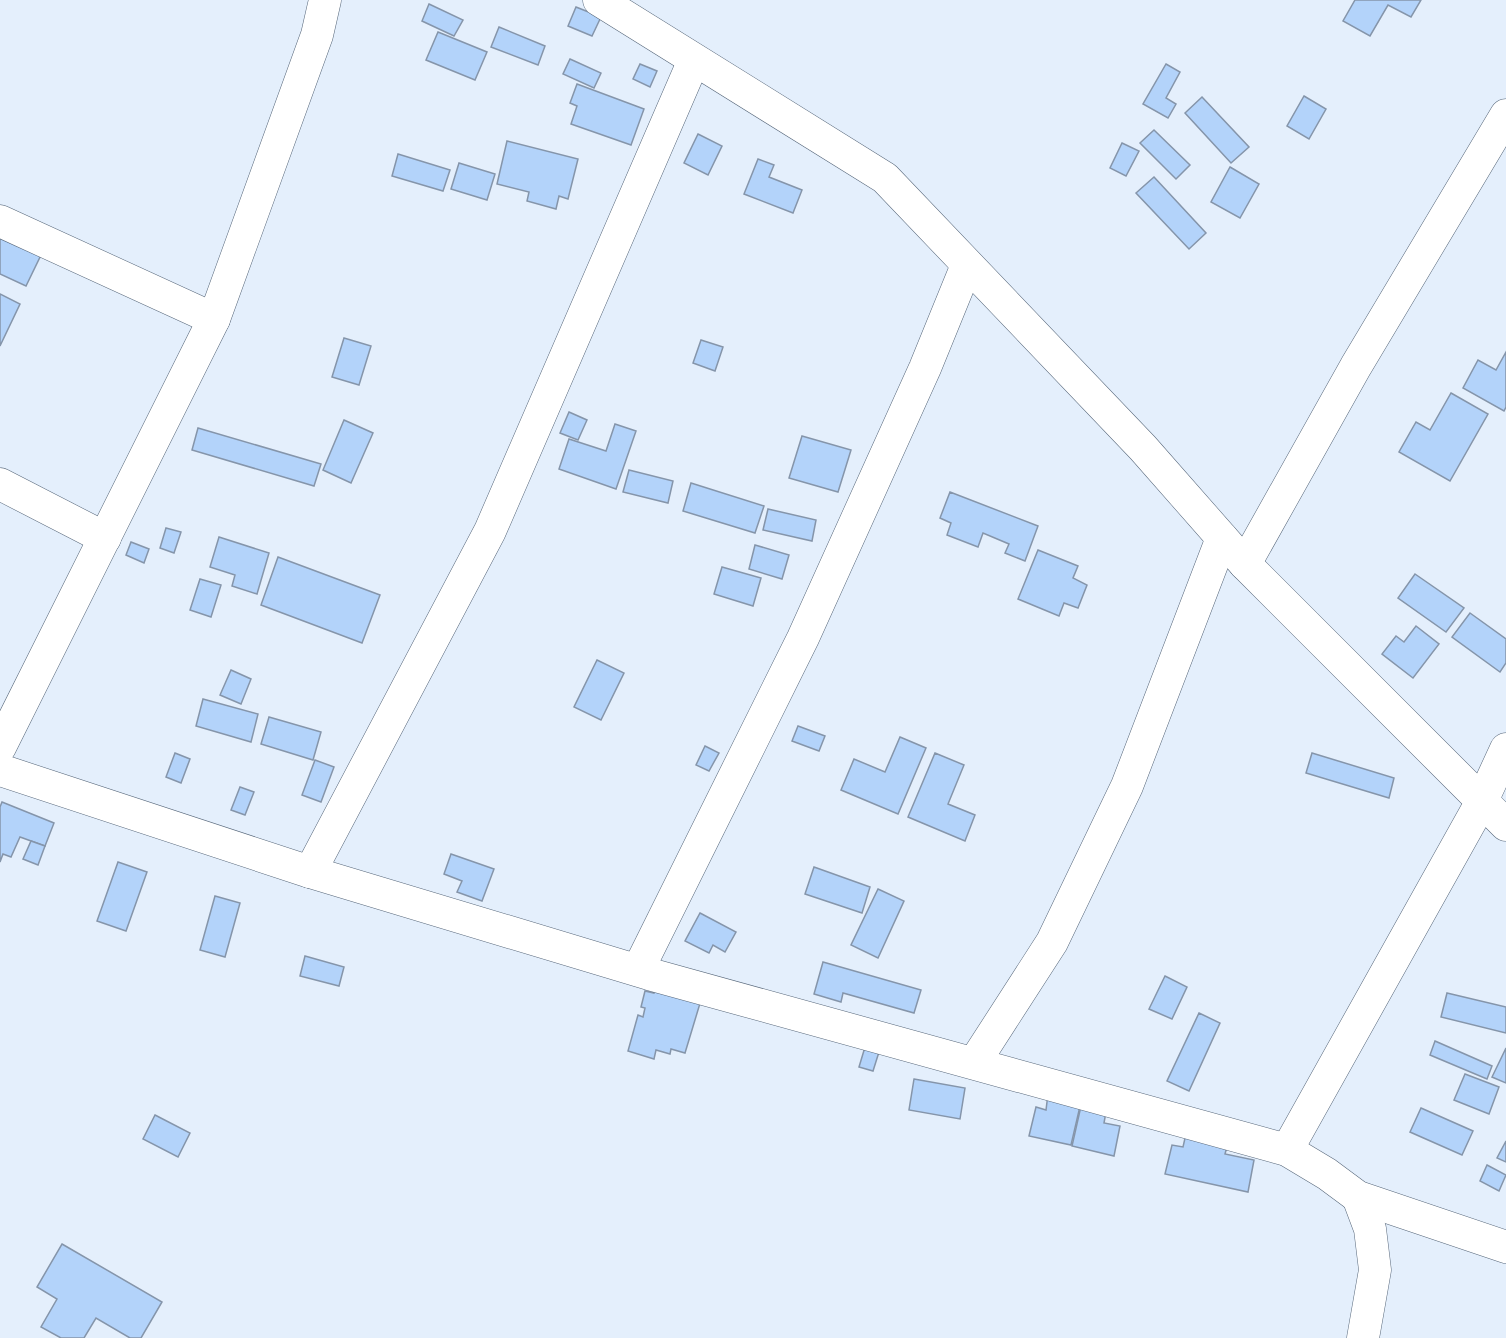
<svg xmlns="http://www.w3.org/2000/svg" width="1506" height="1338" viewBox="0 0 1506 1338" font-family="'Open Sans',sans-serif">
<rect width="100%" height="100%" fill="#e4effc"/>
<g fill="#b3d3fa" stroke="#8595aa" stroke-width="1.5">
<polygon points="1355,0 1421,0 1411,17 1388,5 1370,36 1343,21"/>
<polygon points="429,4 463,20 454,36 422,21"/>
<polygon points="576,7 601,17 592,36 568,26"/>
<polygon points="499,27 545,46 538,65 491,47"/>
<polygon points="438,32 487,52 475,80 426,60"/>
<polygon points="570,59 601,73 594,88 563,74"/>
<polygon points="640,64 657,71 650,87 633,79"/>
<polygon points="1166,64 1180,72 1166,98 1176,104 1168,118 1143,104"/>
<polygon points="577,84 644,109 631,145 571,124 577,106 570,103"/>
<polygon points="1304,96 1326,109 1309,139 1287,126"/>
<polygon points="1202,97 1249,147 1231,163 1185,113"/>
<polygon points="1154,130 1190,165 1176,179 1140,143"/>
<polygon points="698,134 722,146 708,175 684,163"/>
<polygon points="507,141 578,159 568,199 559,196 556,209 527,201 529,192 497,184"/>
<polygon points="1122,143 1139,151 1126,176 1110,168"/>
<polygon points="398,154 450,170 443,191 392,176"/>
<polygon points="758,159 774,165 769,177 802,190 793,213 744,194"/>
<polygon points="459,163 495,174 487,200 451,189"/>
<polygon points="1230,167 1259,184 1240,218 1211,202"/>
<polygon points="1154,177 1206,233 1189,249 1136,193"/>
<polygon points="0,232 42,253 26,286 0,274"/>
<polygon points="0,294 20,304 0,346"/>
<polygon points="344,338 371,346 359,385 332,377"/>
<polygon points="701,340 723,347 715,371 693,363"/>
<polygon points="1506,352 1506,407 1504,411 1463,388 1478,360 1496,370"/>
<polygon points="1451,393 1488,414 1450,481 1399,452 1416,422 1430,430"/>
<polygon points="569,412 587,420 578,440 560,433"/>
<polygon points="344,420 373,433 351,483 323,470"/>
<polygon points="615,424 636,431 616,489 559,469 569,439 606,451"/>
<polygon points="198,428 321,464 314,486 192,450"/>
<polygon points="802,436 851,450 838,492 789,478"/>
<polygon points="629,470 673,481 668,503 623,492"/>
<polygon points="691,483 764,506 755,533 683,511"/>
<polygon points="950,492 1038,526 1025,561 1005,553 1009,544 983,533 978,547 947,535 951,523 940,518"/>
<polygon points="768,509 816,520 812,541 763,530"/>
<polygon points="166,528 181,532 174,553 160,548"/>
<polygon points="219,537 269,553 257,594 232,586 235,575 210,567"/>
<polygon points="131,542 149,549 144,563 126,555"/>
<polygon points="755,545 789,555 782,579 749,569"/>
<polygon points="1038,550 1078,566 1073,578 1087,585 1078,608 1064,603 1059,616 1018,599"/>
<polygon points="278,557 380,595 362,643 261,605"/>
<polygon points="722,567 761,578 753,606 714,594"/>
<polygon points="1415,574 1464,608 1446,632 1398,598"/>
<polygon points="200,579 221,585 211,617 190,610"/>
<polygon points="1470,613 1506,639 1506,663 1500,672 1452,637"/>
<polygon points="1416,626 1439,644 1413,678 1382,654 1396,636 1404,642"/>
<polygon points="597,660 624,673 601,720 574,707"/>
<polygon points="231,670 251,679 241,704 220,695"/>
<polygon points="203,699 258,714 251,742 196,726"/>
<polygon points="269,717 321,732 313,760 261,744"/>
<polygon points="798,726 825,736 819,751 792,741"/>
<polygon points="900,737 926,748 898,814 841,790 854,759 885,772"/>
<polygon points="705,746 719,753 709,771 696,765"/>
<polygon points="175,753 190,759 181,783 166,777"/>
<polygon points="935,753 964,765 948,804 975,815 965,841 908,817"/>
<polygon points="1312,753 1394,778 1389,798 1306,773"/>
<polygon points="315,760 334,767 321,802 302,795"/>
<polygon points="240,787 254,792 245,815 231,810"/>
<polygon points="2,802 54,823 45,846 20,837 11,857 3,854 0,862 0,807"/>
<polygon points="31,841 45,846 38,865 23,859"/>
<polygon points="451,854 494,869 482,901 457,892 462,881 444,874"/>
<polygon points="118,862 147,872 126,931 97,921"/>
<polygon points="814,867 870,887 862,913 805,894"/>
<polygon points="878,889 904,901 878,958 851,945"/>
<polygon points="215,896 240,903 225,957 200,950"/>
<polygon points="700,913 736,932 725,952 713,945 709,953 685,941"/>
<polygon points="305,956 344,967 339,986 300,976"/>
<polygon points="823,962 921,990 914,1013 843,993 841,1002 814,994"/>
<polygon points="1165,976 1187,987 1172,1019 1149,1009"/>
<polygon points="656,987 701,1000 685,1053 671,1049 670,1054 656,1050 654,1059 628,1051 638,1015 643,1017 645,1008 641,1007 645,991 654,993"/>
<polygon points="1447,993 1506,1007 1506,1033 1441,1017"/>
<polygon points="1199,1013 1220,1023 1189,1091 1167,1081"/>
<polygon points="1435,1041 1492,1066 1487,1079 1430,1055"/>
<polygon points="865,1047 879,1052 873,1071 859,1067"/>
<polygon points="1506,1048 1506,1083 1492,1077"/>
<polygon points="1465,1074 1499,1087 1489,1114 1454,1100"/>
<polygon points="914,1079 965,1088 960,1119 909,1110"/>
<polygon points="1048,1094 1081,1102 1071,1145 1029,1136 1036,1107 1046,1110"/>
<polygon points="1081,1106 1106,1112 1104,1123 1120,1126 1114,1156 1072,1146"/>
<polygon points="1421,1108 1473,1131 1462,1155 1410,1132"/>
<polygon points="155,1115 190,1133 178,1157 143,1139"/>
<polygon points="1186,1134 1228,1143 1225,1154 1254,1160 1248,1192 1165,1174 1172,1145 1183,1147"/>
<polygon points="1506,1141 1506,1162 1497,1158"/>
<polygon points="1487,1165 1506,1175 1499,1191 1480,1181"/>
<polygon points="62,1244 162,1302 141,1338 130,1338 96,1318 84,1338 61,1338 41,1327 57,1299 37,1287"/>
</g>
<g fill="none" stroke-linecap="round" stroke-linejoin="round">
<g stroke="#57677a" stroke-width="33">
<g id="street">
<polyline points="599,0 885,178 1143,448 1245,564 1506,825"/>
<polyline points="0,221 214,319"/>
<polyline points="0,484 105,538"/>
<polyline points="1245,564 1356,366 1506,115"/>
<polyline points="0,747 214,319 317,35 325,0"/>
<polyline points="0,770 310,872 649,974 1287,1150 1327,1174 1358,1197 1506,1247"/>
<polyline points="310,872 490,531 694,60"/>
<polyline points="638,970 803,638 925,368 967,265"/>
<polyline points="974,1063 1052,942 1127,786 1222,538"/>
<polyline points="1287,1150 1482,801 1506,749"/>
<polyline points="1358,1197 1370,1229 1375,1270 1363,1338"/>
</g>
</g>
<use href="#street" stroke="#fff" stroke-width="32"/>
</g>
</svg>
